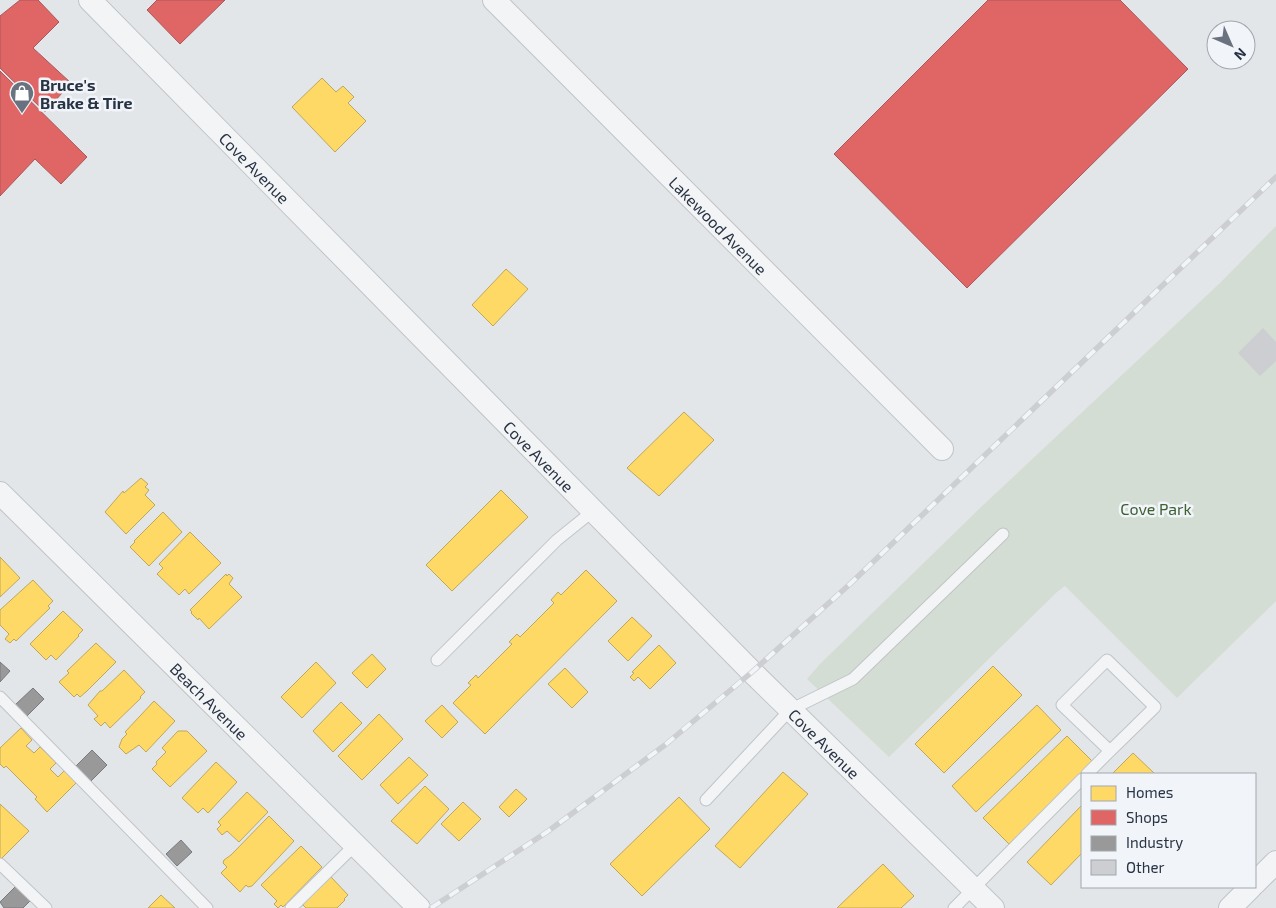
<svg xmlns="http://www.w3.org/2000/svg" width="1276" height="908" viewBox="0 0 1276 908" font-family="'Exo 2',sans-serif">
<rect width="100%" height="100%" fill="#e3e6e9"/>
<polygon fill="#d4ddd4" points="1276,226 1276,601 1177,698 1065,586 1057,592 889,757 807,679 820,664 980,508 1220,283"/>
<g fill="#ffd966" stroke="#bea75c">
<polygon points="322,78 336,92 343,86 354,97 348,103 366,121 335,152 292,107"/>
<polygon points="506,269 528,289 493,326 472,305"/>
<polygon points="684,412 714,440 659,496 627,468"/>
<polygon points="141,478 148,484 145,487 149,490 145,495 155,505 126,534 105,512 123,491 124,493"/>
<polygon points="501,490 528,517 452,591 426,565"/>
<polygon points="163,512 182,532 149,566 130,547 135,542 134,541"/>
<polygon points="190,532 221,563 189,594 185,589 179,595 157,574 163,568 159,564"/>
<polygon points="0,557 20,578 0,597"/>
<polygon points="586,570 617,601 485,734 453,703 471,685 468,683 476,675 478,678 512,644 509,642 517,634 520,637 554,603 551,600 558,592 561,595"/>
<polygon points="226,574 227,576 229,574 233,578 229,584 242,597 209,629 199,618 198,620 191,613 192,612 190,610"/>
<polygon points="33,580 53,601 48,606 50,608 16,641 14,639 10,643 5,639 9,634 0,625 0,610"/>
<polygon points="63,611 83,630 78,635 79,636 56,660 51,655 46,660 30,644"/>
<polygon points="632,617 652,636 628,661 608,641"/>
<polygon points="96,643 116,662 87,691 80,697 77,694 74,697 59,682 69,673 67,671"/>
<polygon points="659,645 676,663 650,689 638,677 634,681 630,677 634,673 632,672"/>
<polygon points="372,654 386,669 367,688 352,673"/>
<polygon points="316,662 336,683 302,718 281,697"/>
<polygon points="993,666 1022,695 944,773 915,744"/>
<polygon points="565,668 588,692 572,708 548,684"/>
<polygon points="124,670 145,692 140,697 141,698 110,728 105,722 101,726 94,719 98,716 88,705 100,691 102,691"/>
<polygon points="154,701 175,721 146,752 139,745 126,754 119,747 122,739 127,734 125,732"/>
<polygon points="341,702 362,723 333,752 313,731"/>
<polygon points="442,705 458,722 442,738 425,721"/>
<polygon points="1037,705 1061,730 976,812 952,786"/>
<polygon points="379,714 403,739 362,780 338,756"/>
<polygon points="21,728 32,740 26,746 34,753 40,747 56,763 50,769 58,777 64,771 76,783 47,812 35,799 37,797 6,766 4,768 0,764 0,748"/>
<polygon points="178,731 187,731 207,751 170,787 152,769 157,764 156,762 166,752 162,748"/>
<polygon points="1067,736 1093,762 1009,844 983,818"/>
<polygon points="1133,753 1155,774 1112,774"/>
<polygon points="409,757 428,775 398,804 380,785"/>
<polygon points="216,762 237,782 208,813 203,808 198,813 182,798"/>
<polygon points="783,772 808,794 740,868 715,846"/>
<polygon points="425,786 449,809 417,844 391,821"/>
<polygon points="516,789 527,799 509,817 499,807"/>
<polygon points="247,792 268,812 239,842 227,831 222,835 217,829 221,825 218,822"/>
<polygon points="679,797 710,829 642,896 610,864"/>
<polygon points="463,802 481,819 459,841 441,824"/>
<polygon points="0,804 29,831 1,859 0,858"/>
<polygon points="1082,805 1082,853 1051,885 1027,862"/>
<polygon points="269,816 294,841 252,886 248,887 246,885 240,892 221,873 227,867 223,863 224,860 231,855"/>
<polygon points="301,846 322,867 283,907 281,905 278,908 274,904 277,901 261,885"/>
<polygon points="883,864 914,896 901,908 837,908"/>
<polygon points="331,877 348,895 344,899 345,900 337,908 306,908 303,905 304,902"/>
<polygon points="161,895 175,908 148,908"/>
</g>
<g fill="#e06666" stroke="#a9575c">
<polygon points="20,0 38,0 59,22 33,48 71,83 45,112 0,68 0,16"/>
<polygon points="157,0 225,0 180,44 147,10"/>
<polygon points="988,0 1120,0 1188,69 967,288 834,154"/>
<polygon points="0,71 87,157 61,184 35,159 0,196"/>
</g>
<g fill="#999" stroke="#777a80">
<polygon points="0,662 10,671 0,682"/>
<polygon points="33,688 44,699 27,716 15,705"/>
<polygon points="92,750 107,765 91,781 76,766"/>
<polygon points="181,840 192,852 177,866 166,854"/>
<polygon points="15,887 30,901 23,908 4,908 0,902"/>
</g>
<polygon fill="#ccced1" points="1263,328 1276,342 1276,361 1260,376 1238,353"/>
<g fill="none" stroke-linecap="round" stroke-linejoin="round">
<g stroke="#c1c4c7" stroke-width="13">
<g id="lane">
<polyline points="437,660 557,540 593,511"/>
<polyline points="0,697 207,908"/>
<polyline points="1087,774 1110,751 1062,705 1107,660 1155,707 1110,751"/>
<polyline points="706,800 790,710 853,679 1003,534"/>
<polyline points="0,864 46,908"/>
<polyline points="291,908 355,845"/>
<polyline points="954,908 1082,779"/>
</g>
</g>
<g stroke="#c1c4c7" stroke-width="24">
<g id="street">
<path id="s1" d="M90,0L752,672L993,908"/>
<path id="s2" d="M494,0L942,449"/>
<path id="s3" d="M0,493L419,908"/>
<polyline points="1255,883 1276,862"/>
<polyline points="1230,908 1251,887"/>
</g>
</g>
<use href="#lane" stroke="#f3f4f6" stroke-width="11"/>
<use href="#street" stroke="#f3f4f6" stroke-width="22"/>
<g stroke="#ccced1" stroke-width="5.5">
<polyline id="rail" points="431,908 547,832 665,745 752,672 850,584 1276,177"/>
</g>
<use href="#rail" stroke="#f1f4f8" stroke-width="4" stroke-dasharray="11" stroke-linecap="butt"/>
</g>
<defs>
<g id="shop-pin" transform="scale(1.25)"><path d="M0 17L-7.5 6A9.5 9.5 0 1 1 7.5 6Z" fill="#69727e" stroke="#f1f4f8"/><path d="M-5-2.5h2.3a2.7 3.5 0 0 1 5.4 0H5L5.5 6h-11ZM-1.5-2.5h3a1.5 2.3 0 0 0-3 0Z" fill="#fff"/></g>
</defs>
<g fill-rule="evenodd">
<use href="#shop-pin" x="22" y="93"/>
</g>
<g text-anchor="middle" dominant-baseline="central" stroke-width="5" stroke-linejoin="round" paint-order="stroke">
<g font-size="16" font-weight="bold" fill="#283344" stroke="#f1f4f8" text-anchor="start">
<text x="40" y="84">Bruce's<tspan x="40" dy="18">Brake &amp; Tire</tspan></text>
</g>
<g font-size="16" fill="#283344" stroke="#f1f4f8">
<text stroke="none"><textPath href="#s1" startOffset="235">Cove Avenue</textPath></text>
<text stroke="none"><textPath href="#s2" startOffset="318">Lakewood Avenue</textPath></text>
<text stroke="none"><textPath href="#s1" startOffset="640">Cove Avenue</textPath></text>
<text stroke="none"><textPath href="#s3" startOffset="295">Beach Avenue</textPath></text>
<text stroke="none"><textPath href="#s1" startOffset="1045">Cove Avenue</textPath></text>
</g>
<g font-size="16" fill="#3e6134" stroke="#f1f4f8">
<text x="1156" y="508">Cove Park</text>
</g>
</g>
<rect x="1081" y="773" width="175" height="115" fill="#f1f4f8" stroke="#a1a7b0"/>
<rect x="1091" y="786" width="25" height="15" fill="#ffd966" stroke="#a1a7b0"/>
<text x="1126" y="798" font-size="15" fill="#283344">Homes</text>
<rect x="1091" y="810" width="25" height="15" fill="#e06666" stroke="#a1a7b0"/>
<text x="1126" y="823" font-size="15" fill="#283344">Shops</text>
<rect x="1091" y="836" width="25" height="15" fill="#999999" stroke="#a1a7b0"/>
<text x="1126" y="848" font-size="15" fill="#283344">Industry</text>
<rect x="1091" y="860" width="25" height="15" fill="#ccced1" stroke="#a1a7b0"/>
<text x="1126" y="873" font-size="15" fill="#283344">Other</text>
<g transform="translate(1231 45) rotate(135)"><circle r="24" fill="#f1f4f8" stroke="#a1a7b0"/>
<path d="M0-4L9 19L0 12L-9 19Z" fill="#69727e"/>
<text y="-8" font-size="14" font-weight="bold" text-anchor="middle" fill="#283344">N</text>
</g>
</svg>
